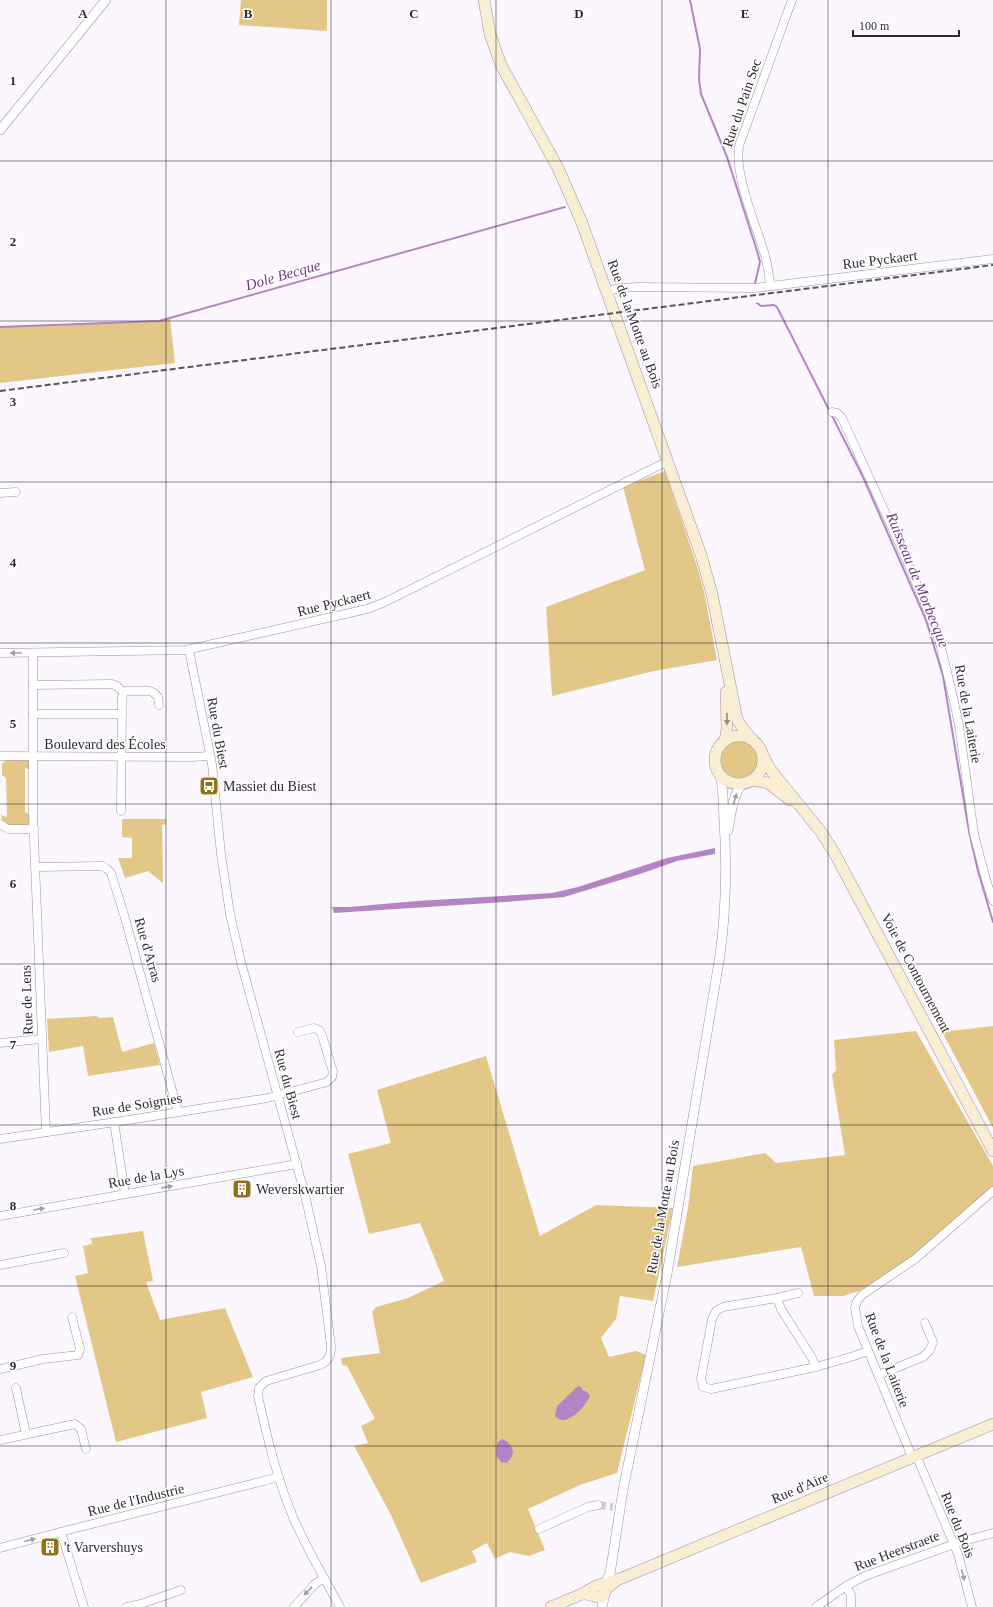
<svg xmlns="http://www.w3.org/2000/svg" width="993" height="1607" viewBox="0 0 993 1607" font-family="'Times New Roman',serif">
<rect width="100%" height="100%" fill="#fcf7fe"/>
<g fill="#e3c787">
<polygon points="241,0 327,0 327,31 239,25"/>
<polygon points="170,318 175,363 0,383 0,327 159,321"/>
<polygon points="665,471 695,560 704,591 717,660 654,671 552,696 546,607 645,570 623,487"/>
<circle cx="740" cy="760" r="20"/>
<polygon points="6,760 27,760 30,763 30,770 25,768 25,812 30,815 30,823 27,825 5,825 2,822 1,815 7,817 6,778 2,775 2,764"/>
<polygon points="122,819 166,819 166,824 162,825 163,883 148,871 125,878 118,858 132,858 132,838 122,837"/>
<polygon points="97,1016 99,1018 113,1017 122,1052 154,1043 160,1065 88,1076 83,1046 49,1052 47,1019"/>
<polygon points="993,1026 993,1128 942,1032"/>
<polygon points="916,1031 993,1166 993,1188 903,1265 859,1291 843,1296 814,1296 801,1247 677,1267 688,1208 693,1166 765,1153 776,1163 845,1155 832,1075 836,1070 834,1040"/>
<polygon points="486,1056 540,1236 596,1205 673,1208 653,1301 620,1296 616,1319 601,1338 609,1357 636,1351 646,1355 617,1473 580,1485 528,1509 545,1550 529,1556 510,1552 495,1559 487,1543 472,1551 477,1562 421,1583 391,1515 354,1446 368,1443 361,1426 375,1419 347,1366 342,1365 341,1358 380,1353 372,1312 376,1307 408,1298 444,1281 420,1223 369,1234 348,1154 391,1143 377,1090"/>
<polygon points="143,1231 153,1281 146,1282 160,1320 225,1308 253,1377 201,1392 207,1418 116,1442 75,1276 88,1273 83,1246 92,1244 91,1238"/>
</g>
<g fill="#b485c4">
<polygon points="715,848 715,854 677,861 640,874 564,897 505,902 334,913 332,907 349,907 417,901 552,893 578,887 667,858"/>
<path d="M578,1386L582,1388V1390L587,1392L590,1396C586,1406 566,1429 555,1416L557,1406Z"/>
<path d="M502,1439C514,1444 517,1456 506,1463L501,1462L496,1455L497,1443Z"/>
</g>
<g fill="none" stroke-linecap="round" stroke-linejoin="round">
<g stroke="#b485c4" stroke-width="2">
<polyline points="690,0 700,49 699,79 701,94 727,157 757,251 760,262 755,283"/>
<polyline points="757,303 761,306 774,305 777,307 863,477 926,620 943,676 969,831 978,871 993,922"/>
<polyline points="0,327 159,321 565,207"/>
</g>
<polyline stroke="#d3ced5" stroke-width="8" stroke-dasharray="8 4" stroke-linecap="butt" points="598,1505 613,1507"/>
<g stroke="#9c90a0" stroke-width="9">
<g id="minor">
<path d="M770,285C769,273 767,261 763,249C755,222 732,169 740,143L792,0"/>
<polyline points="607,291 620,288 637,287 755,288 993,259"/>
<polyline points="832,412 837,413 842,418 901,547 929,613 939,640 951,688 959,725 974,834 986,880 993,901"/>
<polyline points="0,493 16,492"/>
<path d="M189,650L212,764L221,854L230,914L241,962L305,1195L321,1266L331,1346C331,1355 329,1361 320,1365L266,1381L259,1388L258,1396C267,1437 277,1479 293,1517C306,1548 324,1577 340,1607"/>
<polyline points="0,653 186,650 367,609 383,603 668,461"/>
<polyline points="33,653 33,815 46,1132"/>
<polyline points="33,685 112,684 117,686 124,693 126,691 150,691 154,693 158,697 159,705"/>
<polyline points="33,714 122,714"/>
<polyline points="0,756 191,757 210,756"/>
<polyline points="121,811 122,697 124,693"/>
<polyline points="0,824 8,829 34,829"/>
<polyline points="35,867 102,866 107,869 111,873 125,918 178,1112"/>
<polyline points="0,1043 41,1039"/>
<polyline points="114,1122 125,1194"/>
<polyline points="0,1139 122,1121 268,1098 327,1082 332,1077 333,1072 322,1035 319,1030 314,1028 298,1032"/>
<polyline points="0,1216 297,1164"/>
<polyline points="0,1265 64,1253"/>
<polyline points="798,1293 777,1298 723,1307 716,1311 712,1319 701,1379 703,1387 711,1389 816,1367 854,1356 868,1351"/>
<polyline points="777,1298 781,1309 812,1358 816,1367"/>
<polyline points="0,1369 43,1359 78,1355 80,1349 72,1317"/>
<polyline points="878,1375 923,1357 930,1350 933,1342 925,1323"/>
<polyline points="16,1388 26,1434"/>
<polyline points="0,1440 75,1424 81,1429 86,1449"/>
<polyline points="916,1455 958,1554 972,1607"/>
<polyline points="912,1457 858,1326 855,1308 857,1301 862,1295 915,1259 993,1191"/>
<polyline points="539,1529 588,1507 598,1505"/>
<polyline points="61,1532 84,1607"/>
<polyline points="0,1548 72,1529 279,1477"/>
<polyline points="846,1586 851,1595 851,1607"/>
<polyline points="127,1607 141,1604 181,1590"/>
<polyline points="294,1607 315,1584 324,1578"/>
<polyline points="816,1607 846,1586 865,1576 960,1542 993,1533"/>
</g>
</g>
<g stroke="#9c90a0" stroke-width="10">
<g id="tertiary">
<polyline points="0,130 106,0"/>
<path d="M728,830C731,815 732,797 742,784"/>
<path d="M605,1583L610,1574L623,1490L667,1274L720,955C726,910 727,865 724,820C723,805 724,790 720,775"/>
<polyline points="602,1607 605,1594"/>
</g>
</g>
<g stroke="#9c90a0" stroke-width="12">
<g id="secondary">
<polyline points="484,0 490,34 501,65 558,168 582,223 701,555 712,594 737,719 743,729 753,740"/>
<circle cx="739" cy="760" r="24"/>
<polyline points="725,741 727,729 726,692"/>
<polyline points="764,757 770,769 821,832 835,854 993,1151"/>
<polyline points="753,780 768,783 790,800"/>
<path d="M582,1594C590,1593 596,1598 602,1597L607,1588L616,1581"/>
<polyline points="551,1607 582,1594 596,1586 622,1578 993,1424"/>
</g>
</g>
<use href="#minor" stroke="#fff" stroke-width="8"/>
<use href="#tertiary" stroke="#fff" stroke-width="9"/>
<use href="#secondary" stroke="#f9eed3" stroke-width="11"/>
<polyline stroke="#5a555b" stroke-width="2" stroke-dasharray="6 3" stroke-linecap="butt" points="0,391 993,265"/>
</g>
<defs><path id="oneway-solid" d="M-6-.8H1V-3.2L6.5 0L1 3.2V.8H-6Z"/></defs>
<g fill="#a19fa1">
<use href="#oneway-solid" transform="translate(16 653) rotate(180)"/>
<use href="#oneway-solid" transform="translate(735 799) rotate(-75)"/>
<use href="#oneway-solid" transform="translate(167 1187) rotate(-10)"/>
<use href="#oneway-solid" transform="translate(39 1209) rotate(-9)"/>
<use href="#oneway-solid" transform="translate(30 1540) rotate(-15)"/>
<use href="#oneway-solid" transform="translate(963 1575) rotate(75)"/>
<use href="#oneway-solid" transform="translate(308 1591) rotate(133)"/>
</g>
<use fill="#948c81" href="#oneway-solid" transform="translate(727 719) rotate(90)"/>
<path fill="none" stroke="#2e292f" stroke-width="1" stroke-opacity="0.55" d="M166,0V1607M331,0V1607M496,0V1607M662,0V1607M828,0V1607M0,161H993M0,321H993M0,482H993M0,643H993M0,804H993M0,964H993M0,1125H993M0,1286H993M0,1446H993"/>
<defs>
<g id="bus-square" transform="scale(1)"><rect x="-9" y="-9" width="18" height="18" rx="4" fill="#927219" stroke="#fff"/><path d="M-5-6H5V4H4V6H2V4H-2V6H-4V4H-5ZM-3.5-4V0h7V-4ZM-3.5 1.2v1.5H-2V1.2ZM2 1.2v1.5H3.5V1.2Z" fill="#fff"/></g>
<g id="building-square" transform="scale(1)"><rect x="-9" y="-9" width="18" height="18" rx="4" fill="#927219" stroke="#fff"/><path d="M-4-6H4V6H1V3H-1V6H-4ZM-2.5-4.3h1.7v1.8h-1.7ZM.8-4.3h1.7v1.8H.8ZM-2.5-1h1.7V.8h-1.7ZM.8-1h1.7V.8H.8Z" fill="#fff"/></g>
</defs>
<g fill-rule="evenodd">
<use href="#bus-square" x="209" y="786"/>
<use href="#building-square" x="242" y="1189"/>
<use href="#building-square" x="50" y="1547"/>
</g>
<g text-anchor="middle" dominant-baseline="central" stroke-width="3" stroke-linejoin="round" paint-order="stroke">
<g font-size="14" fill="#2e292f" stroke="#fff">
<text transform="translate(742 103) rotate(-71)">Rue du Pain Sec</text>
<text transform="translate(880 260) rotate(-7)">Rue Pyckaert</text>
<text transform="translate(635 324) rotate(70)">Rue de la Motte au Bois</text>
<text transform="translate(334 603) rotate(-14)">Rue Pyckaert</text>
<text transform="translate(968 714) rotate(80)">Rue de la Laiterie</text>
<text transform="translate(218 733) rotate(80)">Rue du Biest</text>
<text x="105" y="744">Boulevard des Écoles</text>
<text transform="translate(148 950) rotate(74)">Rue d'Arras</text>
<text transform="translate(916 973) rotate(62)">Voie de Contournement</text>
<text transform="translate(27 1000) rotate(-92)">Rue de Lens</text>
<text transform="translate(288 1084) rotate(75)">Rue du Biest</text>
<text transform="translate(137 1105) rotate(-9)">Rue de Soignies</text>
<text transform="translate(146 1177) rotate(-10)">Rue de la Lys</text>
<text transform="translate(663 1207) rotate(-80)">Rue de la Motte au Bois</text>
<text transform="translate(887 1360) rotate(69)">Rue de la Laiterie</text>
<text transform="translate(800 1488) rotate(-23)">Rue d'Aire</text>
<text transform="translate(136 1500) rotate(-14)">Rue de l'Industrie</text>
<text transform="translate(958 1525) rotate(68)">Rue du Bois</text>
<text transform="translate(897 1551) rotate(-21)">Rue Heerstraete</text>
</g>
<g font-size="14" fill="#2e292f" stroke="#fff" text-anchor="start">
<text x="223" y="786">Massiet du Biest</text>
<text x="256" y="1189">Weverskwartier</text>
<text x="64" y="1547">'t Varvershuys</text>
</g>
<g font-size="15" font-style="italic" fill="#733985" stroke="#fff">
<text transform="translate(283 275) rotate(-16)">Dole Becque</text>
<text transform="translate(918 580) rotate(68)">Ruisseau de Morbecque</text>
</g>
</g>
<g font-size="13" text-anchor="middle" font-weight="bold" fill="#2e292f" stroke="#fff" stroke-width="3" stroke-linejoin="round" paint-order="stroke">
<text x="83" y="18">A</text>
<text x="248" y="18">B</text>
<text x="414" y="18">C</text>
<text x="579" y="18">D</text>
<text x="745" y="18">E</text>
<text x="13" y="85">1</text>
<text x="13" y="246">2</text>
<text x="13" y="406">3</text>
<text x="13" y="567">4</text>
<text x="13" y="728">5</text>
<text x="13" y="888">6</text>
<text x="13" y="1049">7</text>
<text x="13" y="1210">8</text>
<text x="13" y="1370">9</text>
</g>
<path d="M853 30v6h106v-6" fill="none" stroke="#2e292f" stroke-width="2"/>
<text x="859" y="30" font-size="12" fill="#2e292f" stroke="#ffffff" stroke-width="3" paint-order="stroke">100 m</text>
</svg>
